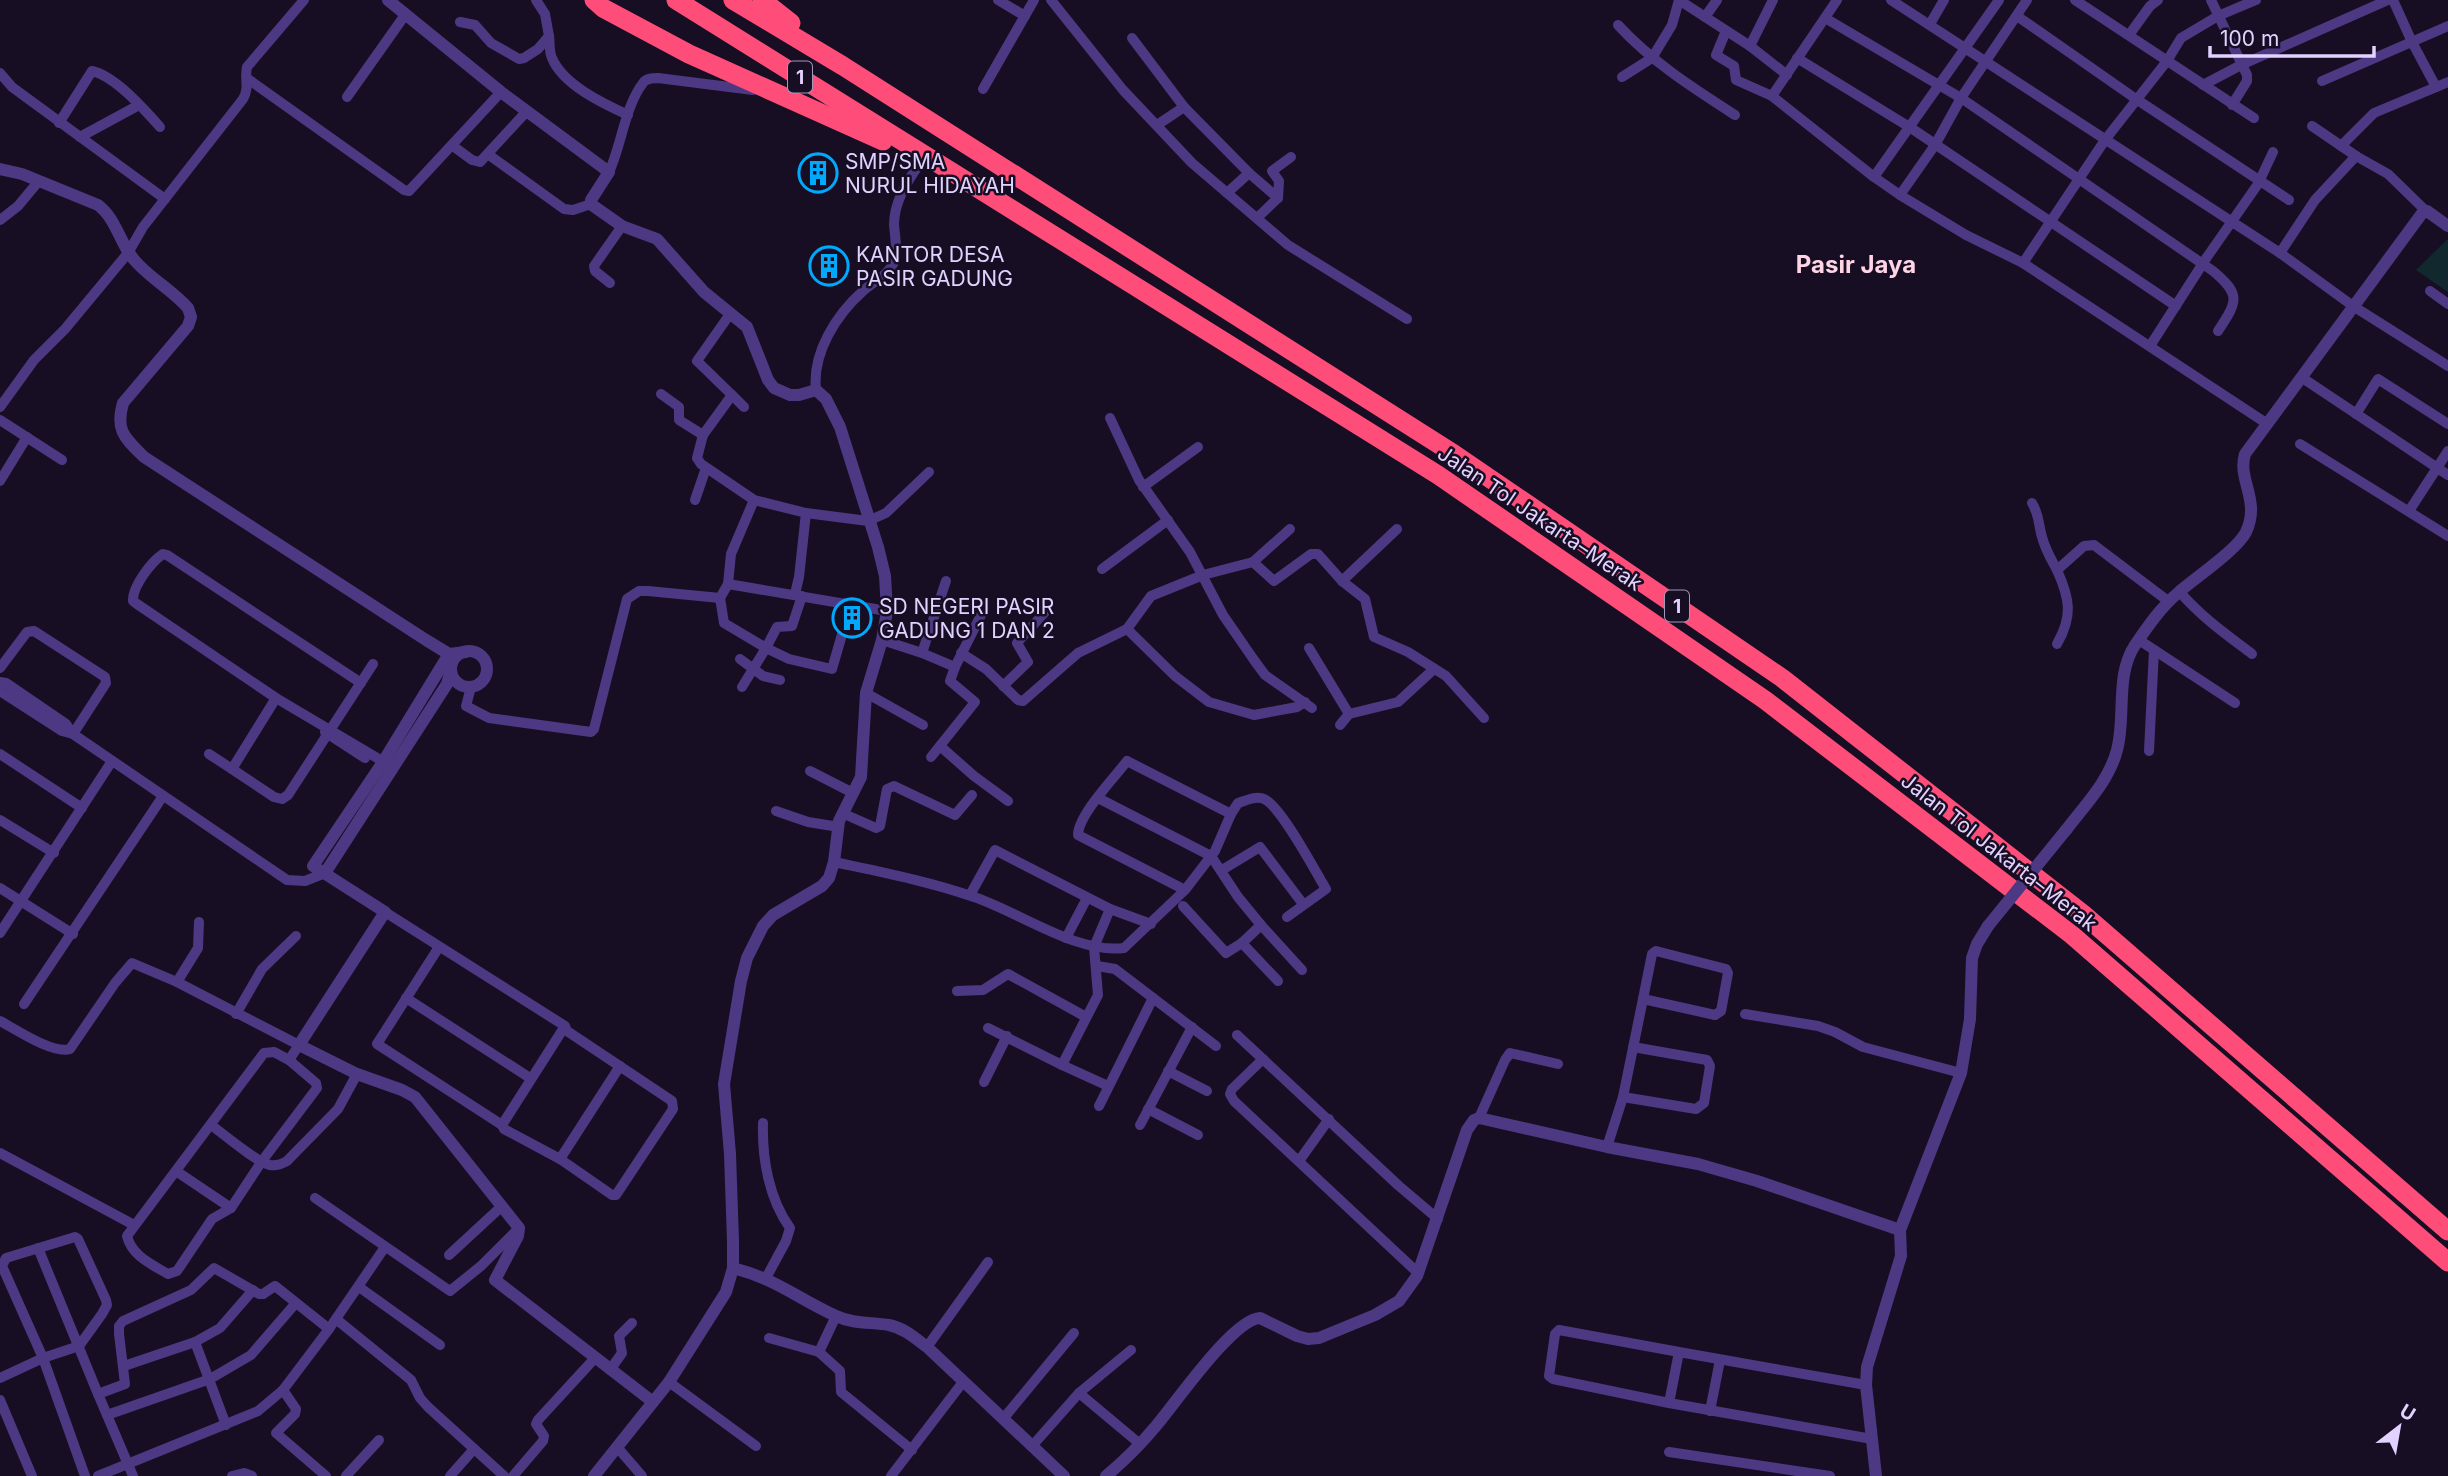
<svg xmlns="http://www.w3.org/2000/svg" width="2448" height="1476" viewBox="0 0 2448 1476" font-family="Inter,sans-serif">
<rect width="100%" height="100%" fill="#170e24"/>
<polygon fill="#11292e" points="2448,239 2448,292 2416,270"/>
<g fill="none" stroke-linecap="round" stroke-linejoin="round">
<g stroke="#4d3983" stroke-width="10">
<polyline points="998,0 1025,16"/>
<polyline points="1051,0 1123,90 1192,163 1288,245 1407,319"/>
<polyline points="1679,0 1750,46 1787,75"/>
<polyline points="1837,0 1772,96 1874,177 1900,195 1966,235 2023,263 2266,423"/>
<polyline points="1891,0 2280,253 2353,306 2448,366"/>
<polyline points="2075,0 2254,118"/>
<polyline points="2211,0 2247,75 2247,81 2232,105"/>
<polyline points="2393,0 2412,42 2436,87"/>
<polyline points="2017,16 2136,99 2289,200"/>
<polyline points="1705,17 1717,0"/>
<path d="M1825,18L1961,98L2213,271C2242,295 2237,302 2218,331"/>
<polyline points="460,22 475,25 491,43 519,59 524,58 538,49 549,36 545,14 536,0"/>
<polyline points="1930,24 1944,0"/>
<path d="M1618,25C1652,62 1693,88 1735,115"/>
<polyline points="1726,31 1716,55 1734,66 1736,80 1772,96"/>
<polyline points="2129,35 2150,6 2158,0"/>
<path d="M549,36C550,43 549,52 552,58C563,85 604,104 628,115"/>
<polyline points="1132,38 1184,107"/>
<polyline points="1750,46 1773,0"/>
<polyline points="1797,58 1911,128 2176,306"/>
<polyline points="0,73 12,87 165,199"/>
<polyline points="1622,77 1652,58 1672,25 1679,0"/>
<polyline points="248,79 404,190 409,191 501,92"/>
<polyline points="2322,81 2448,26"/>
<polyline points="2203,85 2241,65 2388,0"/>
<polyline points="983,89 1034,0"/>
<polyline points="347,97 405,15"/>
<path d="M59,123L92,71C115,76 145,110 160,127"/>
<polyline points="1157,125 1184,107 1249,173 1227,193"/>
<polyline points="2312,126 2356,156 2388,174 2425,210"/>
<polyline points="80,137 139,105"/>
<polyline points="453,146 472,160 480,162 527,111"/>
<polyline points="2341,146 2374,113 2448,82"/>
<polyline points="489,155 564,209 573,210 591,204"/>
<path d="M609,172C621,147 625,106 643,83C646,78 653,78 658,78L753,90"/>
<polyline points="1249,173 1278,198 1257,218"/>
<polyline points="1874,177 1999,0"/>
<polyline points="1900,195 1935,145 1961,98 2027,0"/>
<polyline points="1278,198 1279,181 1272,171 1291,157"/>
<polyline points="0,220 18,206 38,182"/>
<polyline points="2280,253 2315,200 2356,156"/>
<polyline points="2023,263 2105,140 2167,61 2181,38 2218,16 2256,0"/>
<polyline points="610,283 595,271 594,266 622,226"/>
<polyline points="2430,291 2448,304"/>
<polyline points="730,314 697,361 732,395 703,435 697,458 701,464 754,500 806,513 868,521 886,513 929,472"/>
<polyline points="2150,346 2207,257 2258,184 2273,152"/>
<polyline points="2301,377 2448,475"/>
<path d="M816,390C812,353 836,315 863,291C872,282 889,275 894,262C898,252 895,236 894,225C894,203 906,183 918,166"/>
<polyline points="661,394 679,407 679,420 703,435"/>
<polyline points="732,395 744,407"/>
<path d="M0,407L34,360L65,329L128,253L143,227L243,99C250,87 244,79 247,67L304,0"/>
<polyline points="2356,414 2378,379 2448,424"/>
<polyline points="1110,418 1139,480 1190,552 1223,615 1254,660 1265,675 1312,708"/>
<polyline points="0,420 62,460"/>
<polyline points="2300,444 2448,536"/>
<polyline points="0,481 27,437"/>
<polyline points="1143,487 1198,447"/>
<polyline points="695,500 706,468"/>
<path d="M2032,503C2040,516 2038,524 2042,537C2045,549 2051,559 2057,570"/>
<polyline points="2409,511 2448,451"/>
<polyline points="1253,562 1274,581 1311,554 1318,554 1342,581 1365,599 1374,637 1408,652 1446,676 1484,718"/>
<polyline points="1102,569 1168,520"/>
<polyline points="1342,581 1397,529"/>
<polyline points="728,584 731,554 754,500"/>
<path d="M2179,591C2200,616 2227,635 2252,654"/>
<polyline points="795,594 799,577 806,513"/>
<polyline points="720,598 724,623 766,648 777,627 792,626 802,596"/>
<polyline points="1127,629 1175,676 1209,702 1254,715 1297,707 1305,702"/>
<polyline points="882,640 922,653 955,667"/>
<polyline points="2139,640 2235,703"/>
<path d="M2057,644C2073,616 2070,599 2057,570L2084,546L2094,545L2168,601"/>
<polyline points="1309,648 1349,714"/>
<polyline points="922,653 946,581"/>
<polyline points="961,653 986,669 1018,700 1023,701 1078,653 1127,629 1151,596 1203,575 1253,562 1290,529"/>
<polyline points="740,659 763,676 780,680"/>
<polyline points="0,668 27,632 34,631 105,677 106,683 73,734"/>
<polyline points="0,682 6,683 66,724 73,734"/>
<path d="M361,683L167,555L163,554C151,562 132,587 133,601L137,604L276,698L389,765"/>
<polyline points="1003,686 1028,662 1017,643 1046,611"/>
<polyline points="471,687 466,706 489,718 591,732 594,729 627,599 639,591 648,591 720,598 728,584 887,611"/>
<polyline points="742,687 766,648 789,659 832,669 843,631"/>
<polyline points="0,691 62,731 73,734 287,880 305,881 325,873"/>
<polyline points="866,693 923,725"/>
<polyline points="276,698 232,769 274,797 282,799 288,795 373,664"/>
<polyline points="1340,725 1349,714 1398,702 1434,669"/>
<polyline points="325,732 365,758"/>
<polyline points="940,746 974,776 1008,801"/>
<polyline points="2149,751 2154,650"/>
<polyline points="0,754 82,808"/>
<polyline points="209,754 232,769"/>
<polyline points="931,757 975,702 950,681 955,667 981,615"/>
<polyline points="810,771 853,793"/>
<polyline points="1098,798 1211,856 1238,897 1261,925 1242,943 1226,953 1183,906"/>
<polyline points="776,811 808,822 839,827"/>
<polyline points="842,813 876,828 880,826 887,789 894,786 955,815 972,795"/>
<path d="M1231,814L1238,803C1245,801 1256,795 1264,799C1281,806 1315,871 1326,889L1287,917"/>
<polyline points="0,820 54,853"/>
<path d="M834,862C881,872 928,881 974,897C1019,912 1077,954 1124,948L1185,890L1215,851L1231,814L1127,761C1115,777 1078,815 1078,835L1185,890"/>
<polyline points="1222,870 1260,847 1303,904"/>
<polyline points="0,888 73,934"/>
<polyline points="970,895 995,850 1110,909 1094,947 1098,995 1062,1065"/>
<polyline points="1110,909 1151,924"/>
<polyline points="385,912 565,1026 567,1031 672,1101 673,1109 616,1195 612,1195 560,1159 504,1129 502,1125 565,1026"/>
<polyline points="1261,925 1302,970"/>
<polyline points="0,933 112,761"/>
<polyline points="1066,938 1087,898"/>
<polyline points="1242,943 1278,981"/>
<polyline points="439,947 377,1044 502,1125"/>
<polygon points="1656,951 1726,969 1728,973 1721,1011 1715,1015 1643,999 1652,954"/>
<polyline points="1097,966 1115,969 1216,1046"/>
<polyline points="177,982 198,948 199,922"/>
<polyline points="957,991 983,990 1008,974 1086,1017"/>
<polyline points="406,998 530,1078"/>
<polyline points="24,1004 163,796"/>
<polyline points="236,1014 262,969 296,936"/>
<polyline points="1745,1014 1818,1026 1835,1032 1863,1047 1961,1073"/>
<path d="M0,1021C17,1030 52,1054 70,1049L115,983L132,963L177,982L299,1045L289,1060"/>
<polyline points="988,1028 1062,1065 1108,1086"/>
<polyline points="1237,1035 1399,1186 1438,1219"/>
<path d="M274,1052L289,1060L316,1083L317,1088L262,1161L231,1208L212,1219L177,1271L168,1274C151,1264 132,1256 127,1236L264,1053Z"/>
<polyline points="1263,1059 1232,1089 1230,1094 1234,1101 1418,1273"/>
<polyline points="1168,1071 1207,1091"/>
<polyline points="984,1082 1007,1036"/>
<polyline points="1623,1097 1696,1109 1704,1103 1710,1066 1707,1060 1633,1047"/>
<polyline points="1099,1106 1153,998"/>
<polyline points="1148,1109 1198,1135"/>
<polyline points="1479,1118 1505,1060 1510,1053 1558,1064"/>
<path d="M763,1123C762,1159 769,1199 790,1228L786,1241L766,1278"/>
<path d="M211,1125C225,1135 256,1162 270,1165C276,1166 282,1164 287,1161L338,1109L357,1074"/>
<polyline points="1140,1125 1192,1027"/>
<polyline points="1607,1147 1623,1097 1643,999"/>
<polyline points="0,1153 134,1225"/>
<polyline points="560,1159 620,1066"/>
<polyline points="1299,1161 1329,1119"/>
<polyline points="176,1171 231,1208"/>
<polyline points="315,1198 450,1291 481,1266 519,1228"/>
<polyline points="38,1248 98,1394"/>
<polyline points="449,1255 502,1206"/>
<polyline points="359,1287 440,1345"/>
<polyline points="336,1319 411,1380 420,1398 428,1407 504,1476"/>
<polyline points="769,1338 819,1352 840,1371 841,1392 912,1450"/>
<polyline points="195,1342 226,1425"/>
<polyline points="927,1347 988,1262"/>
<polyline points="819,1352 836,1316"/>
<polyline points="1679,1352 1559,1330 1555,1334 1549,1376 1553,1379 1669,1403 1679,1352 1866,1385"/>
<polyline points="124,1366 195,1342 220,1328 253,1290"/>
<polyline points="610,1370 622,1353 619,1336 632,1323"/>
<polyline points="0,1378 43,1358 79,1346 102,1314 107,1305 106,1300 78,1239 75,1237 6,1258 2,1266 43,1358 85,1476"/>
<polyline points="669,1382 756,1446"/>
<polyline points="283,1390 296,1409 295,1414 276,1433 326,1476"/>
<polyline points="1079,1393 1131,1350"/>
<polyline points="0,1400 32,1476"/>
<polyline points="1669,1403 1872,1439"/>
<polyline points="1710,1411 1720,1360"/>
<polyline points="107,1415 210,1379 251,1355 295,1304"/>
<polyline points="1003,1419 1074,1333"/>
<polyline points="1033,1445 1079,1393 1140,1444"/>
<polyline points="617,1447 642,1476"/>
<polyline points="1669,1452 1830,1476"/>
<polyline points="98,1476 258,1411 283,1390 329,1329 385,1247"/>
<polyline points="133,1476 98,1394 125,1384 119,1334 119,1326 123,1321 191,1290 214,1268 259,1294 263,1294 275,1286 329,1329"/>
<polyline points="232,1476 244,1473 252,1476"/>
<polyline points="346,1476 379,1440"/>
<polyline points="450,1476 474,1449"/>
<polyline points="513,1476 543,1441 544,1436 536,1424 538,1420 595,1358"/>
<polyline points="891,1476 963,1382"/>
</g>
<g stroke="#4d3983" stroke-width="12">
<polyline points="388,0 501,92 609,172 591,200 592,205 622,226 657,239 704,292 747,327 768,380 774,388 790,395 799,395 816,390 826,399 840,427 878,547 885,576 887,611 882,640 866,693 861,777 839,821 834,862 829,878 822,886 773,915 763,926 747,958 741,981 724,1084 730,1154 733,1241 733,1268 726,1292 669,1382 594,1476"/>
<path d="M0,169L22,174L98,205C118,220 120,247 138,264C153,280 173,291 188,308L191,317L188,326L123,403C115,431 125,438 144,457L426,640L449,654L466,652"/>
<circle cx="469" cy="669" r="18"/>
<polyline points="449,654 383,762 313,866 385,912 299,1045 357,1074 402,1090 415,1097 519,1228 518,1236 495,1280 653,1402"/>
<path d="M2066,830C2085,805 2109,781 2117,750C2126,717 2115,675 2135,645C2148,626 2161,607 2179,592C2195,578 2238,549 2246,532C2261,500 2237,480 2245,454L2423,212L2427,211L2448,226"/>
<polyline points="325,873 447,684 451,670 447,659"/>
<path d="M733,1268C776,1279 797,1298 836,1316C853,1324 871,1322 889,1325C904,1328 915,1338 927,1347L1064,1476"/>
<path d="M1106,1476C1124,1461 1141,1444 1156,1426C1175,1404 1233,1319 1260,1318L1297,1336L1308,1339L1319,1338L1375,1315L1399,1301L1417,1276L1467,1130L1474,1120L1479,1118L1607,1147L1698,1164L1757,1181L1900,1230"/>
<polyline points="1876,1476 1866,1385 1867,1367 1901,1256 1900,1230 1961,1073 1970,1019 1972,958 1977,944 1988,926"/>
</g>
<g stroke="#ff4d79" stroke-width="19">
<polyline points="594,0 603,8 689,54 883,141"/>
<polyline points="676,0 1438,475 1765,700 2072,935 2448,1262"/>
<polyline points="733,0 843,66 1454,454 1782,678 2083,914 2448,1231"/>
<polyline points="762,0 791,23"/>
</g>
<polyline stroke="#4d3983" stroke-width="12" points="1988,926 2066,830"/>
</g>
<defs>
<g id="building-ring" transform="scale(2.0125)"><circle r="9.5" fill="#170e24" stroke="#00a9fc" stroke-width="1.5"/><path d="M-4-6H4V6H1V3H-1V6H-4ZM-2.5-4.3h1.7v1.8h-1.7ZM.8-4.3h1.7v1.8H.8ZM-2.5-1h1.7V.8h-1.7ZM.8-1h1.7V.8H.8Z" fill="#00a9fc"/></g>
</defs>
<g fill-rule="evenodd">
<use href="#building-ring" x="818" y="173"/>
<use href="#building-ring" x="829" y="266"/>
<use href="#building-ring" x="852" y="618"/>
</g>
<g text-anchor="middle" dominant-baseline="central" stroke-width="5" stroke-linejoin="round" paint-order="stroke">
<g fill="#170e24" stroke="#a497bd" stroke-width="2">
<rect x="788" y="61.5" width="24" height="31" rx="5"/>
<rect x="1665" y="590.5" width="24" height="31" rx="5"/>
</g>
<g font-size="19" font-weight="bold" fill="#e1d2ff">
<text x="800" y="77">1</text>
<text x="1677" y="606">1</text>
</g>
<g font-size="21" fill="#e1d2ff" stroke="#170e24" text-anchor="start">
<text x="845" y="161">SMP/SMA<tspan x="845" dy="24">NURUL HIDAYAH</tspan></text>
<text x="856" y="254">KANTOR DESA<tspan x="856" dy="24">PASIR GADUNG</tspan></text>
<text x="879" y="606">SD NEGERI PASIR<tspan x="879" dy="24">GADUNG 1 DAN 2</tspan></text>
</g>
<g font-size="21" fill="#e1d2ff" stroke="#170e24">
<text transform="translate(1540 518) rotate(34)">Jalan Tol Jakarta–Merak</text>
<text transform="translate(1999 852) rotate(38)">Jalan Tol Jakarta–Merak</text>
</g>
<g font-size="24" font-weight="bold" fill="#ffd4e5" stroke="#170e24">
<text x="1856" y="264">Pasir Jaya</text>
</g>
</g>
<g transform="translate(2399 1427) rotate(31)" stroke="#170e24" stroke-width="5" paint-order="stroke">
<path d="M0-5L12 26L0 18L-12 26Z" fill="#e1d2ff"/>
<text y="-10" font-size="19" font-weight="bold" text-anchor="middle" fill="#e1d2ff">U</text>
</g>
<path d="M2210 46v10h164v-10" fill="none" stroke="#e1d2ff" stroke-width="3.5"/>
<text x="2220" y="46" font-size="21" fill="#e1d2ff" stroke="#170e24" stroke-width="5" paint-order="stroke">100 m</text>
</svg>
